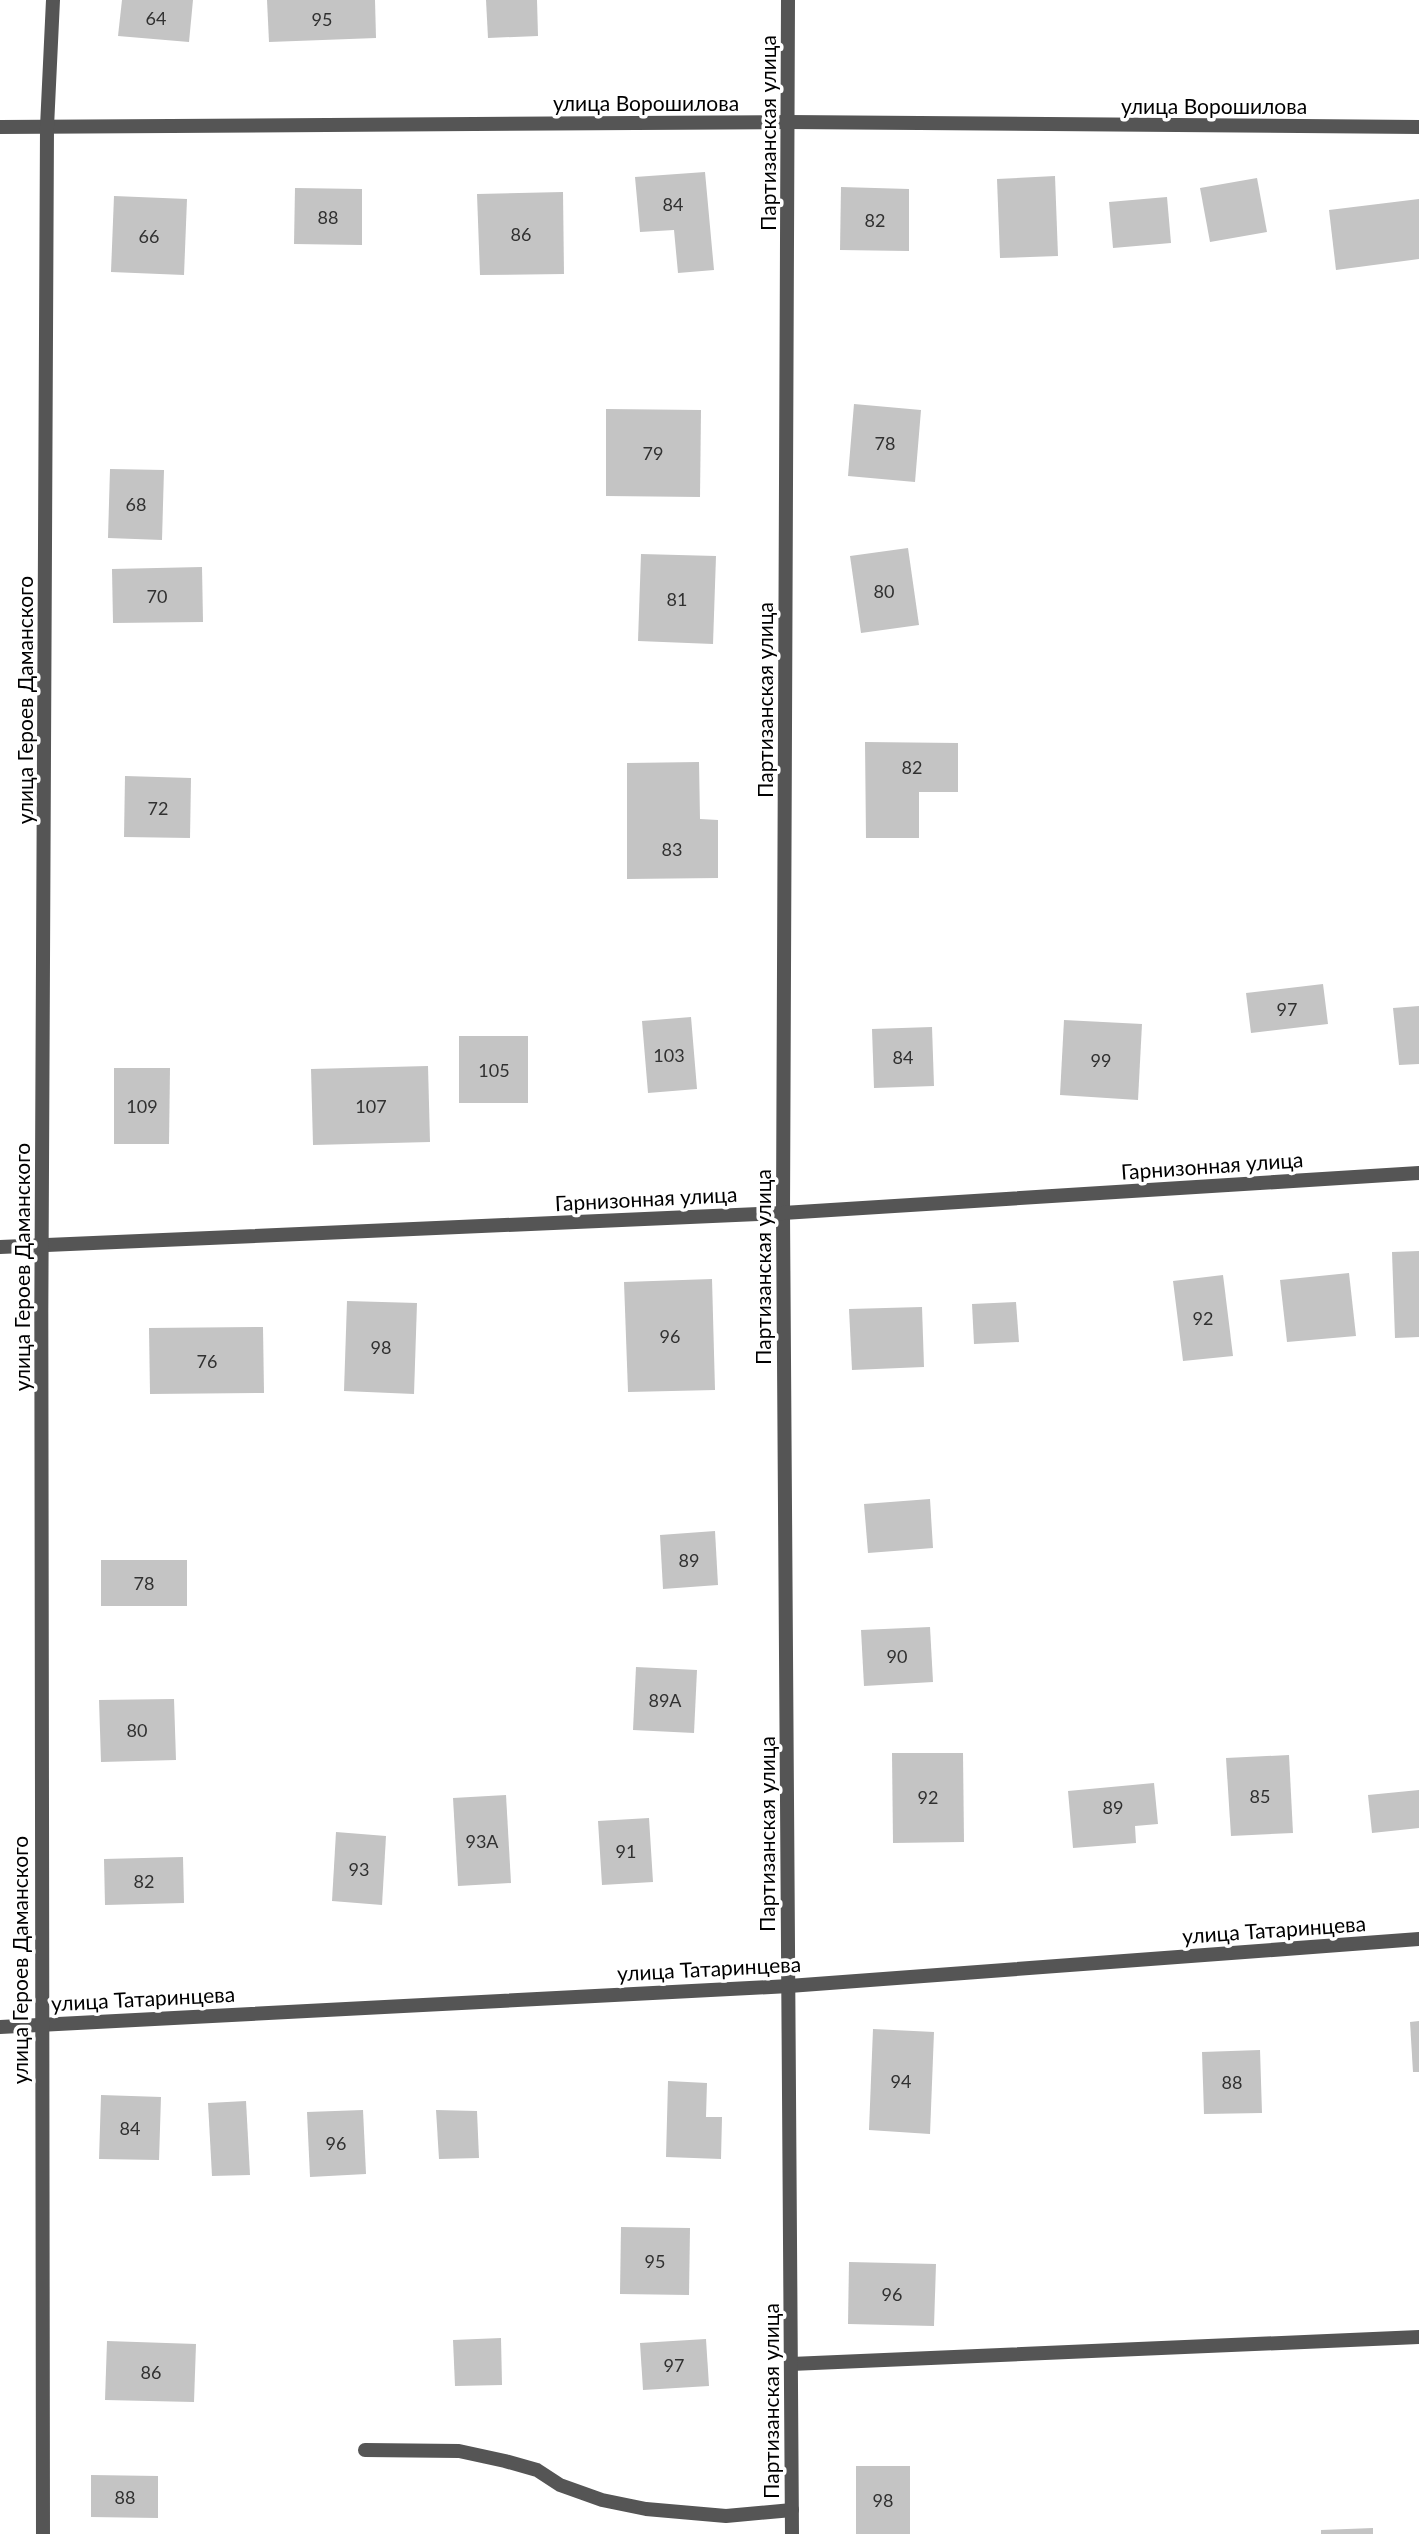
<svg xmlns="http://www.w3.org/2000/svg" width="1419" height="2534" viewBox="0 0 1419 2534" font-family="Lato,sans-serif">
<rect width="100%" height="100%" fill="#fff"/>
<g fill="#c4c4c4">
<polygon points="122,0 193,0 189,42 118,36"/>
<polygon points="267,0 375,0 376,38 269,42"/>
<polygon points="486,0 537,0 538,36 488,38"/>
<polygon points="705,172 714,270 678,273 674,230 640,232 635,177"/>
<polygon points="1055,176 1058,256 1000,258 997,179"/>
<polygon points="1257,178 1267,232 1210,242 1200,188"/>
<polygon points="841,187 909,189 909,251 840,250"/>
<polygon points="295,188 362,189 362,245 294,244"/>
<polygon points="563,192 564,274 480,275 477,194"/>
<polygon points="114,196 187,199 184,275 111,272"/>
<polygon points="1167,197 1171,243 1113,248 1109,202"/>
<polygon points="1419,199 1419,259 1336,270 1329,210"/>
<polygon points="854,404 921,410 915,482 848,476"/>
<polygon points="606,409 701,410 700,497 606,496"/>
<polygon points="110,469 164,470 162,540 108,538"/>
<polygon points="908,548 919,625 861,633 850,556"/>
<polygon points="641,554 716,556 713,644 638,641"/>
<polygon points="202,567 203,622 113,623 112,569"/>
<polygon points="865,742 958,743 958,792 919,792 919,838 866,838"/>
<polygon points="699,762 700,819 718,820 718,878 627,879 627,763"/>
<polygon points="125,776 191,778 190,838 124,837"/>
<polygon points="1323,984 1328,1024 1251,1033 1246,993"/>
<polygon points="1419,1006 1419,1064 1399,1065 1393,1008"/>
<polygon points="691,1017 697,1089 648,1093 642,1021"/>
<polygon points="1064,1020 1142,1024 1138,1100 1060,1095"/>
<polygon points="932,1027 934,1086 874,1088 872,1029"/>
<rect x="459" y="1036" width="69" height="67"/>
<polygon points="428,1066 430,1142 313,1145 311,1069"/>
<polygon points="114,1068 170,1068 169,1144 114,1144"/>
<polygon points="1419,1251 1419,1337 1395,1338 1392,1252"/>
<polygon points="1349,1273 1356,1336 1287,1342 1280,1280"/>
<polygon points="1223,1275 1233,1356 1183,1361 1173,1281"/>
<polygon points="712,1279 715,1390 628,1392 624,1282"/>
<polygon points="347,1301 417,1303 414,1394 344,1391"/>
<polygon points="1016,1302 1019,1342 974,1344 972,1304"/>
<polygon points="922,1307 924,1367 852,1370 849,1309"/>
<polygon points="263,1327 264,1393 150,1394 149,1328"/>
<polygon points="930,1499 933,1548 868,1553 864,1504"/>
<polygon points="715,1531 718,1585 663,1589 660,1535"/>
<rect x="101" y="1560" width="86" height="46"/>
<polygon points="930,1627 933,1682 864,1686 861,1630"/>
<polygon points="636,1667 697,1670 694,1733 633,1730"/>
<polygon points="174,1699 176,1760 101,1762 99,1700"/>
<polygon points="892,1753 963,1753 964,1842 893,1843"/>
<polygon points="1289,1755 1293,1833 1231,1836 1226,1758"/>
<polygon points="1154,1783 1158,1824 1135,1826 1136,1843 1073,1848 1068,1791"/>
<polygon points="1419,1790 1419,1828 1372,1833 1368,1795"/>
<polygon points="506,1795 511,1883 458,1886 453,1798"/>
<polygon points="649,1818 653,1882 602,1885 598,1821"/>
<polygon points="336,1832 386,1836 382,1905 332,1901"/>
<polygon points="183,1857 184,1903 105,1905 104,1859"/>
<polygon points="1419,2021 1419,2072 1413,2072 1410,2022"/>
<polygon points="873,2029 934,2032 930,2134 869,2130"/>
<polygon points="1260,2050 1262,2113 1204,2114 1202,2052"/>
<polygon points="668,2081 707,2083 706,2117 722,2117 721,2159 666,2157"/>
<polygon points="101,2095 161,2097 159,2160 99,2159"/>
<polygon points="246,2101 250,2175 212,2176 208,2103"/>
<polygon points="363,2110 366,2174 310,2177 307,2112"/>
<polygon points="436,2110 477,2111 479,2158 439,2159"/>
<polygon points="621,2227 690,2228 689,2295 620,2294"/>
<polygon points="849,2262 936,2264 934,2326 848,2324"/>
<polygon points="501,2338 502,2385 455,2386 453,2340"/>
<polygon points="706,2339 709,2386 643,2390 640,2343"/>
<polygon points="107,2341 196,2344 194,2402 105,2400"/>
<rect x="856" y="2466" width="54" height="68"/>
<polygon points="91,2475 158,2476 158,2518 91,2517"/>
<polygon points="1373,2528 1373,2534 1321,2534 1321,2530"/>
</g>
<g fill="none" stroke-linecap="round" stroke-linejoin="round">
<g stroke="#555" stroke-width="14">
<polyline points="791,2364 1419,2337"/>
<polyline points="365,2450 459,2451 505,2461 537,2470 560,2485 602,2500 646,2509 726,2516 792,2510"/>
</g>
<g stroke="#555" stroke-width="14">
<polyline points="788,0 783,1213 792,2534"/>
<polyline points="0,127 788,122 1419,127"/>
<polyline points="0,1247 783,1213 1419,1173"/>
<polyline points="0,2027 789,1986 1419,1939"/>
<path d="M43,2534C37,1732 43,929 47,127L53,0"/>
</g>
</g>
<g text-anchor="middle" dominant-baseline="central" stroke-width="7" stroke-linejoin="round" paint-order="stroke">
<g font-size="18" fill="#313131">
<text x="156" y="18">64</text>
<text x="322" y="19">95</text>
<text x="673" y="204">84</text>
<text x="328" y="217">88</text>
<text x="875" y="220">82</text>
<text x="521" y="234">86</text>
<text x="149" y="236">66</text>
<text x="885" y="443">78</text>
<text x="653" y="453">79</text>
<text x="136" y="504">68</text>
<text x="884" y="591">80</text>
<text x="157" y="596">70</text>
<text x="677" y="599">81</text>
<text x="912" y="767">82</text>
<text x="158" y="808">72</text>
<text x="672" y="849">83</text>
<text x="1287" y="1009">97</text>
<text x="669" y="1055">103</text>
<text x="903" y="1057">84</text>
<text x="1101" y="1060">99</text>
<text x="494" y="1070">105</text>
<text x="142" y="1106">109</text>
<text x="371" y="1106">107</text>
<text x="1203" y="1318">92</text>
<text x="670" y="1336">96</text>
<text x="381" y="1347">98</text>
<text x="207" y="1361">76</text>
<text x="689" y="1560">89</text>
<text x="144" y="1583">78</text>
<text x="897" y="1656">90</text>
<text x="665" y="1700">89А</text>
<text x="137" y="1730">80</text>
<text x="1260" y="1796">85</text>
<text x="928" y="1797">92</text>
<text x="1113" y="1807">89</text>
<text x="482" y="1841">93А</text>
<text x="626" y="1851">91</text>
<text x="359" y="1869">93</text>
<text x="144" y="1881">82</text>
<text x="901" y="2081">94</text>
<text x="1232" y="2082">88</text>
<text x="130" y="2128">84</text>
<text x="336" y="2143">96</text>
<text x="655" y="2261">95</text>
<text x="892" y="2294">96</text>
<text x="674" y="2365">97</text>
<text x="151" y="2372">86</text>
<text x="125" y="2497">88</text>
<text x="883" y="2500">98</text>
</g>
<g font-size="21" fill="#000" stroke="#fff">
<text x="646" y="102">улица Ворошилова</text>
<text x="1214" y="105">улица Ворошилова</text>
<text transform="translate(767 133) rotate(-90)">Партизанская улица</text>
<text transform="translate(24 700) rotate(-90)">улица Героев Даманского</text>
<text transform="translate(764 700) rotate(-90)">Партизанская улица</text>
<text transform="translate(1212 1165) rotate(-4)">Гарнизонная улица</text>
<text transform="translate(646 1198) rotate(-3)">Гарнизонная улица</text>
<text transform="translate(21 1267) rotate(-90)">улица Героев Даманского</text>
<text transform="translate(762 1267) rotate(-90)">Партизанская улица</text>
<text transform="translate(766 1834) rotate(-90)">Партизанская улица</text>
<text transform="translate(1274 1929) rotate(-4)">улица Татаринцева</text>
<text transform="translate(19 1960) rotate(-90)">улица Героев Даманского</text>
<text transform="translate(709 1968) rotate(-3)">улица Татаринцева</text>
<text transform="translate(143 1998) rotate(-3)">улица Татаринцева</text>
<text transform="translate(770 2401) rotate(-90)">Партизанская улица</text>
</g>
</g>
</svg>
